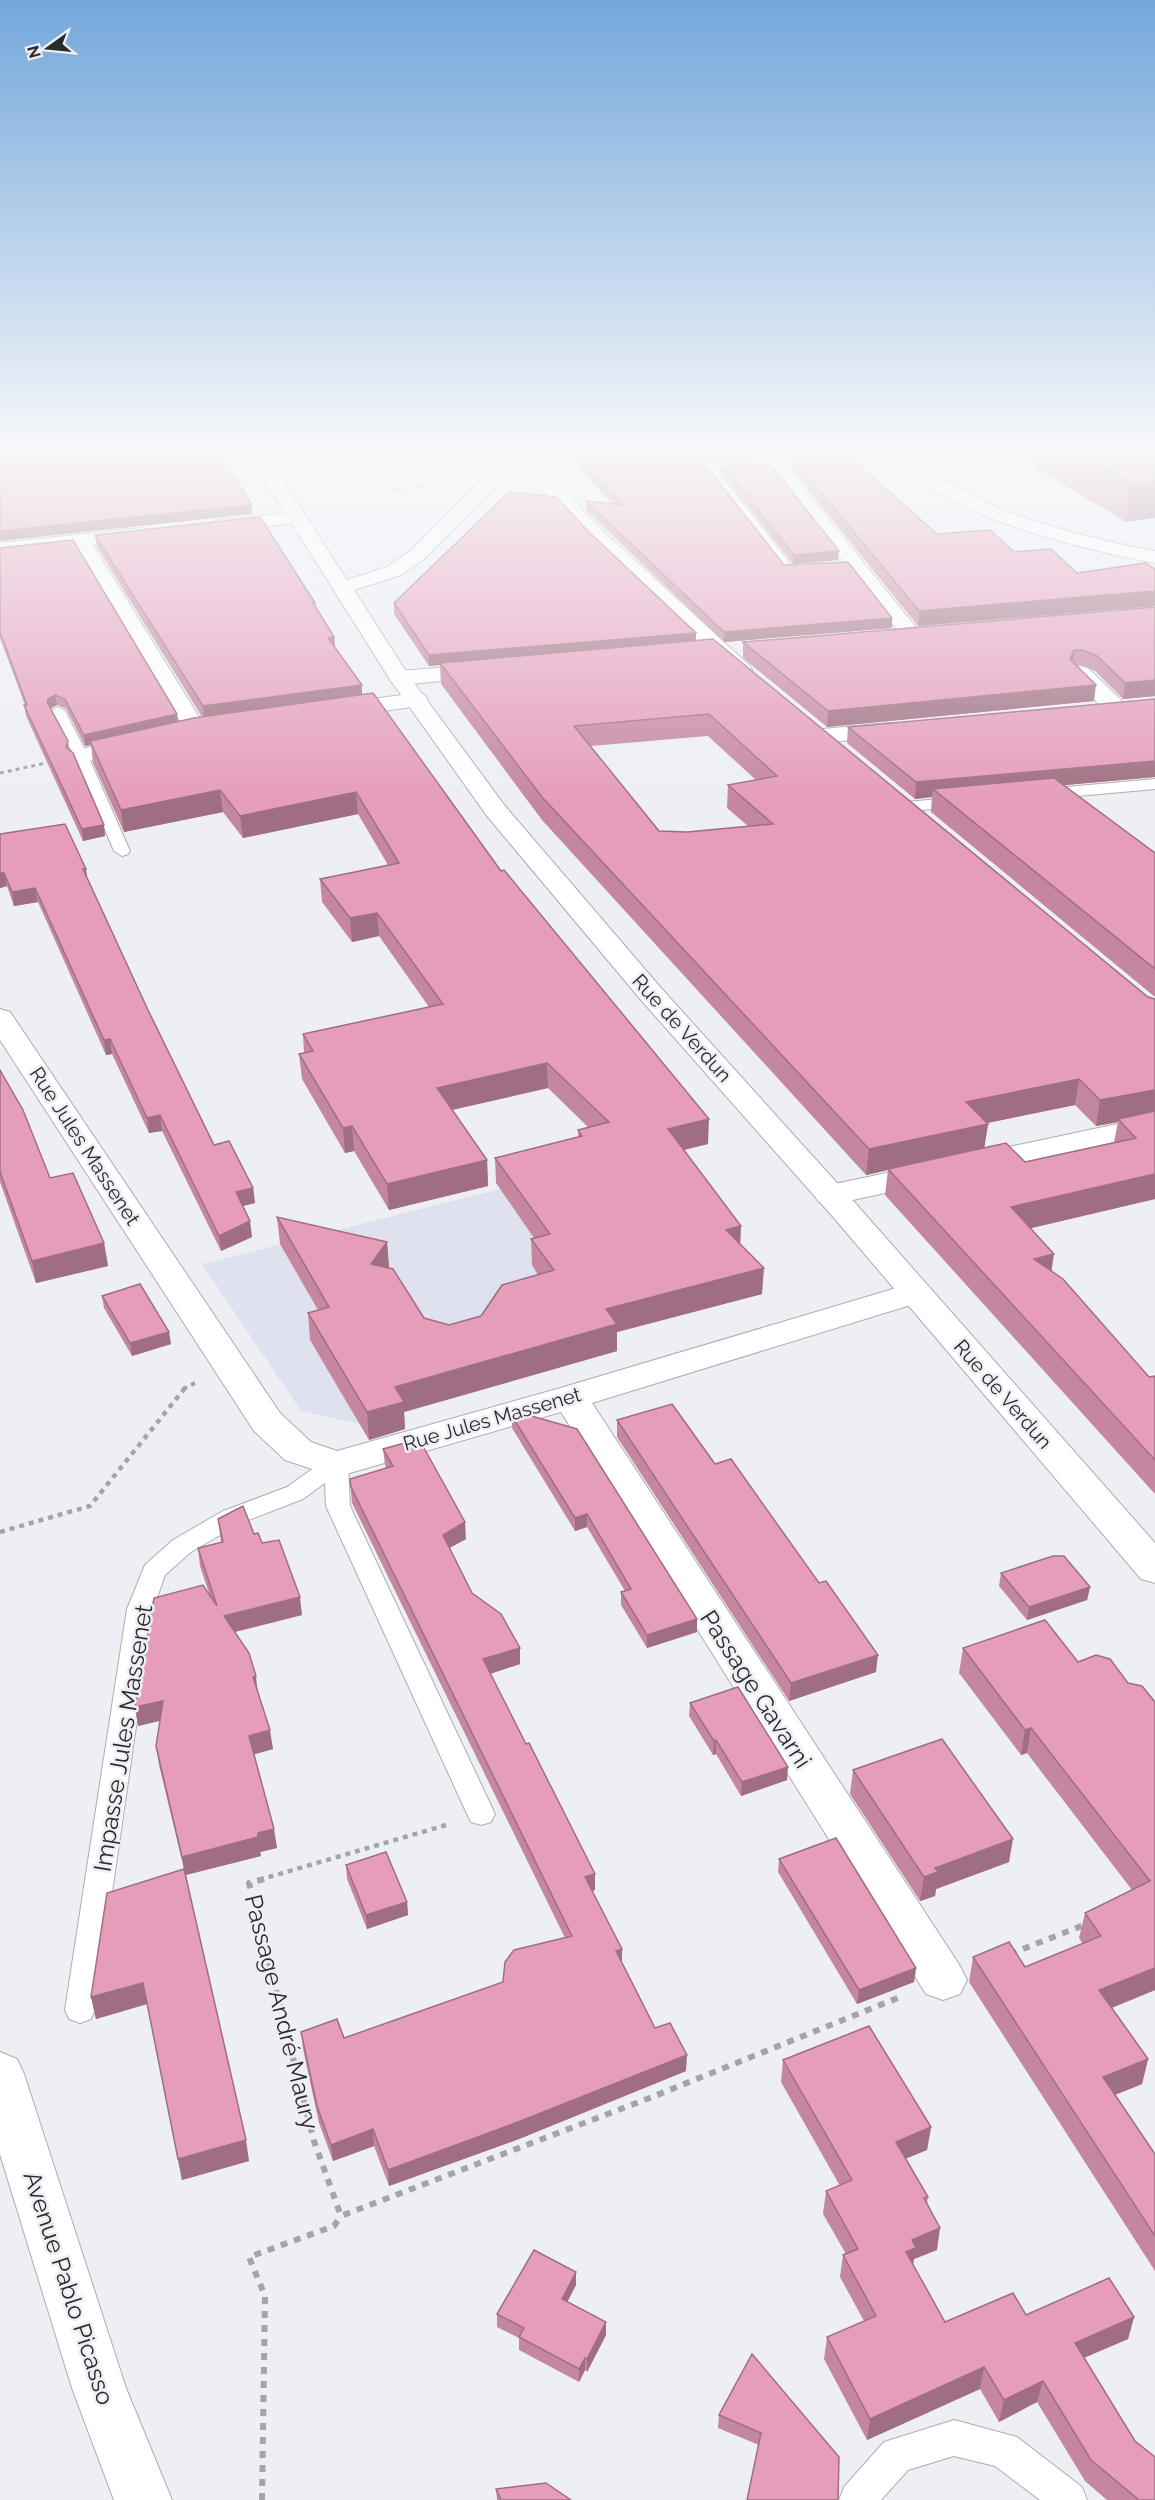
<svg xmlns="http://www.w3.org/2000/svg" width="1155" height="2500" viewBox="0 0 1155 2500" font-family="Raleway,sans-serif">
<rect width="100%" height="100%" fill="#eeeff5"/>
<polygon fill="#e0e1ef" points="500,1189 617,1351 360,1424 301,1411 202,1264"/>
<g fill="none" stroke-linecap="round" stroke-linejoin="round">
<g stroke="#acacb2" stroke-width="2">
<g id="lane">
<polygon points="773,459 779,462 777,464 716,470 792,566 814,566 816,569 814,572 785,573 702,467 708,464"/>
<polygon points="58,707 65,711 88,756 130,851 128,854 122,856 114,851 74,756 51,711"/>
<polygon points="1155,779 1155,789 1045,799 1037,794 1045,789"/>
<polygon points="960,797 968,802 965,805 907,812 899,807 907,802"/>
<polygon points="336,1456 344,1458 348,1464 350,1506 495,1814 491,1822 481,1825 471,1822 467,1814 326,1506 325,1483 303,1499 241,1523 191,1552 165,1575 153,1609 95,2010 91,2019 80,2023 69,2019 65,2010 127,1609 145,1565 173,1540 223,1511 287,1487 328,1458"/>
<polygon points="954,2420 1017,2437 1082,2487 1087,2500 1040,2500 995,2466 954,2456 908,2470 881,2500 839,2500 844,2487 884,2442"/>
</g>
</g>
<g stroke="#acacb2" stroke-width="2">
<g id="street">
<polygon points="773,457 779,458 918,630 922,634 918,638 911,640 904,638 767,466 764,462 767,458"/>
<polygon points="533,464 539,465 606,534 749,665 752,670 749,675 741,677 733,675 592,542 527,473 524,469 527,465"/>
<polygon points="297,512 304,514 306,518 304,522 220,532 213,530 210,526 213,522 220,520"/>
<polygon points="141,528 148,530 151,534 148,538 93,545 207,730 204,735 196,737 188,735 185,730 75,547 0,555 0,543"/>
<polygon points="485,664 493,666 496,671 493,676 400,685 392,683 389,678 392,673 400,671"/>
<polygon points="1080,666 1088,668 1124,703 1127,708 1124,713 1116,715 1108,713 1072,678 1069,673 1072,668"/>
<polygon points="417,693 425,695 428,700 425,705 335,718 327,716 324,711 327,706 335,704"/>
<polygon points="890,723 898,725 901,730 898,735 822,743 814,741 810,736 814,731 822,729"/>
<polygon points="136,736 144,738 148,743 144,748 81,763 73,761 69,756 73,751"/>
<polygon points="0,1009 10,1012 280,1413 311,1442 337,1451 557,1389 903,1286 915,1283 927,1286 932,1293 927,1300 592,1403 960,1966 967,1980 960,1994 943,2000 926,1994 561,1412 336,1477 285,1460 254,1431 0,1040"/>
<polygon points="1155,1116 1155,1134 830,1205 819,1202 814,1195 819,1188 830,1185"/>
</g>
</g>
<g stroke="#acacb2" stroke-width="2">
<g id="secondary">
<polygon points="247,452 264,452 347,580 387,567 410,551 488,473 475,465 402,457 394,452 497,452 491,462 511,466 538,461 539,458 534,452 554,452 557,456 553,468 531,475 506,476 424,559 401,575 354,590 409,676 505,806 661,988 856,1204 1155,1543 1155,1583 1141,1579 834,1218 641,1000 487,816 389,678"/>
<path d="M890,452H908C962,508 1080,537 1155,551V563C1082,549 935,515 890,452Z"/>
<polygon points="0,2052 17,2059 24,2074 126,2388 172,2500 114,2500 72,2388 0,2154"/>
</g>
</g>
<polyline stroke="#a4a5aa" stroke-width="2" stroke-dasharray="3 3" stroke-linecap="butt" points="392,489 425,487"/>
<polyline stroke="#a4a5aa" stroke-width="3" stroke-dasharray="4 4" stroke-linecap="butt" points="0,773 46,763"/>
<polyline stroke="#a4a5aa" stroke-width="4" stroke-dasharray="4.5 4.5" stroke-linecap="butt" points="183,1389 195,1383"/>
<g stroke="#a4a5aa" stroke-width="4.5" stroke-dasharray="5 5" stroke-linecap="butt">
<polyline points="0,1532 90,1506 185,1388"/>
<polyline points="259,1880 446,1825"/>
</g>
<g stroke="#a4a5aa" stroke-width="6" stroke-dasharray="7 7" stroke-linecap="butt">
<polyline points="264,1879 249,1883 314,2141 341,2216 647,2099 900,1997"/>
<polyline points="1010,1954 1084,1925"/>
<polyline points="262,2500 265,2296 249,2257 334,2226 341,2216"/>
</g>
<use href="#lane" fill="#fff" fill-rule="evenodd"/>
<use href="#street" fill="#fff" fill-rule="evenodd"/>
<use href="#secondary" fill="#fff" fill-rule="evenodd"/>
</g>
<g fill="#c587a0" fill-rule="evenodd">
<polygon points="565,453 752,453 752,458 708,462 705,464 784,565 892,628 724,642 586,510 586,501 613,504"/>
<polygon points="1036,453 1155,453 1126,522 1034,467"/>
<polygon points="793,458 937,534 1014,552 1077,573 1155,569 1155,606 918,626 793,471"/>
<polygon points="721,463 757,465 838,560 793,564 720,472"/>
<path d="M590,533L696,641L1148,997L1155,1199L1030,1228L1051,1271L1149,1377L1155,1376V1494L885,1195L888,1170L866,1175L542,820L441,684L440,665L429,666L394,614V603ZM708,736L756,780L728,785L727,808L748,826L687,832L659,831L591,746ZM1075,1105L1096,1126L1118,1122L1114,1142L1025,1162L984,1148L988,1124L986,1123Z"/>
<polygon points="95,535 315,603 316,608 334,637 335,647 362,695 501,871 708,1144 684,1150 740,1244 762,1294 617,1332 617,1351 404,1412 405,1429 369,1440 310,1340 308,1313 318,1310 280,1244 277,1217 387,1242 389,1268 424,1318 449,1325 481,1316 538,1275 532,1265 531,1239 534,1238 496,1183 495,1158 578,1137 578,1130 588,1127 548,1088 452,1110 487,1160 488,1186 389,1210 354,1151 345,1153 302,1079 299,1054 304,1053 303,1034 429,1007 379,936 352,942 322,902 320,879 388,865 358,814 243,838 223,812 124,832 93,763 91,745 85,746 66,709 57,705 51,708 68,741 69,749 105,836 83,841 26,716 24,705 25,705 0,638 0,548 177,714 178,721 202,717 97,547"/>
<polygon points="1155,607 1155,696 1123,699 1095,671 1080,665 1076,666 1094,701 827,727 743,658 743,642"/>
<polygon points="1155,699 1155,777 1064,785 1155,853 1155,997 931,812 932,797 915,799 847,743 848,727"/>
<polygon points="0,834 87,880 148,1010 214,1145 253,1188 255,1203 243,1206 252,1237 221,1251 162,1131 149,1133 112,1054 106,1055 38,902 14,906 7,886 0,888"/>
<polygon points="0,1070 50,1178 104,1243 108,1266 36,1283 0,1182"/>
<polygon points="102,1296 171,1344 132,1356 104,1308"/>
<polygon points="512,1416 697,1619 697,1632 647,1648 621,1605 621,1592 625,1591 587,1527 575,1531 512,1428"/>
<polygon points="617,1420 715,1464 876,1672 789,1701 617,1437"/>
<polygon points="383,1449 466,1539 449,1548 472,1593 520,1648 520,1664 490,1674 595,1890 592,1891 622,1949 622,1962 655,2028 686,2071 519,2139 389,2186 374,2146 333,2161 319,2123 303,2049 301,2032 344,2038 503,1982 565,1938 352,1503 350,1479 386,1468 385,1465"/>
<polygon points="218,1519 254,1534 262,1543 302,1615 235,1632 258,1692 273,1749 254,1754 277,1848 260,1852 261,1856 186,1875 249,2161 182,2180 147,2004 96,2019 91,1997 184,1869 159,1765 156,1746 160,1721 138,1726 135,1707 210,1596 200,1566 198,1548 221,1542"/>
<polygon points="1001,1573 1090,1587 1087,1600 1027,1620 999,1586"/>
<polygon points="963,1648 1078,1662 1128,1683 1142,1686 1155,1990 1112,2008 1148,2059 1142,2084 1115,2095 1155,2154 1155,2271 969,1982 973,1957 1025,1967 1083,1944 1079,1938 1085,1913 1132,1890 1027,1753 1021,1755 959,1673"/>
<polygon points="690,1703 787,1780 741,1796 716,1754 713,1755 689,1716"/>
<polygon points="853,1770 1009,1862 936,1889 935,1896 920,1901 850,1794"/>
<polygon points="779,1859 916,1968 914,1982 857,2004 778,1872"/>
<polygon points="346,1865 407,1902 408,1915 367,1929 347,1879"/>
<polygon points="783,2060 931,2127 927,2150 905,2159 928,2197 927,2203 937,2250 914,2259 913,2265 945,2322 1026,2315 1134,2317 1128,2339 1084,2358 1155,2500 1107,2500 1085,2481 1037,2402 999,2422 980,2389 867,2440 824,2359 827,2337 864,2321 840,2277 843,2255 846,2254 823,2214 826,2191 840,2186 781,2082"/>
<polygon points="576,2285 567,2302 606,2335 587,2372 585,2370 579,2382 519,2350 519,2338 497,2327 497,2314"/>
<polygon points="719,2415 839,2457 759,2445 718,2428"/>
<polygon points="496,2489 571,2500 497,2500"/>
</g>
<g fill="#a06e82">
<polygon points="708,453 752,453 752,458 708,462 700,466 700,458"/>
<polygon points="1155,481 1155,518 1126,522 1131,484"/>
<polygon points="252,505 252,514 0,541 0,531"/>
<polygon points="839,551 838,560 793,564 794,555"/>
<polygon points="1155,591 1155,606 918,626 919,611"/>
<polygon points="892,618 892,628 724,642 724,632"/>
<polygon points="696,633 696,644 440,663 440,665 429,666 429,655"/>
<polygon points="334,637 335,650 328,638"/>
<polygon points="1074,650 1072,666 1070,659"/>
<polygon points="1155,680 1155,696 1123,699 1125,683"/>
<polygon points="362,685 362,698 204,720 203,706"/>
<polygon points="1096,685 1094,701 827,727 828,711"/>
<polygon points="55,695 57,705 50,709 47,702 48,699"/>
<polygon points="177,714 178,724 90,741 91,745 85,746 84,735"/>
<polygon points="1155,761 1155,777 942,796 933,789 932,797 915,799 916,782"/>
<polygon points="220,790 223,812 124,832 121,810"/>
<polygon points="356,792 358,814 243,838 240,816"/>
<polygon points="104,825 105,836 83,841 82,829"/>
<polygon points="83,869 86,869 88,883"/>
<polygon points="0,873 4,873 7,886 0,888"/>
<polygon points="35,888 38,902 14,906 12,892"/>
<polygon points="377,913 379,936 352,942 350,918"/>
<polygon points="110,1039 112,1054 106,1055 104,1040"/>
<polygon points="547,1063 548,1088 438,1113 437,1088"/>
<polygon points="1079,1079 1075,1105 963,1128 966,1102"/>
<polygon points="1155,1090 1155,1115 1118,1119 1118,1122 1096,1126 1100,1100"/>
<polygon points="160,1115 162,1131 149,1133 147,1118"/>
<polygon points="709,1119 708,1144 667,1154 668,1129"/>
<polygon points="988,1124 984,1150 888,1169 888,1170 866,1175 869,1149"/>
<polygon points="352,1126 354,1151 345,1153 343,1128"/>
<polygon points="487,1160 488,1186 389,1210 387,1184"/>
<polygon points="1155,1174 1155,1199 1007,1234 1011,1207"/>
<polygon points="253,1188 255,1203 238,1207 236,1192"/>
<polygon points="250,1221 252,1237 221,1251 219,1236"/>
<polygon points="741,1226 740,1252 726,1230"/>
<polygon points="387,1242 389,1268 371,1264"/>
<polygon points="104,1243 108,1266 36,1283 32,1261"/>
<polygon points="1054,1254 1050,1281 1034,1259"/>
<polygon points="764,1268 762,1294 617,1332 617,1351 404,1412 405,1429 369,1440 367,1412 395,1387 606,1309"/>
<polygon points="169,1332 171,1344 132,1356 130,1343"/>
<polygon points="587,1514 587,1527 575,1531 575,1518"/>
<polygon points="465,1522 466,1539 444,1551 443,1535"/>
<polygon points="1090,1587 1087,1600 1027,1620 1029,1607"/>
<polygon points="300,1597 302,1615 226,1634 224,1616"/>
<polygon points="697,1619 697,1632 647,1648 647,1635"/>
<polygon points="520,1648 520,1664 483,1676 483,1659"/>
<polygon points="878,1655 876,1672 789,1701 791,1683"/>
<polygon points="256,1676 258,1695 253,1677"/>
<polygon points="163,1701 166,1719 138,1726 135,1707"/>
<polygon points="1031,1728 1027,1753 1021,1755 1025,1730"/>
<polygon points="270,1730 273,1749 252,1755 249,1736"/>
<polygon points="716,1740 716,1754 713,1755 714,1741"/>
<polygon points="788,1767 787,1780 741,1796 742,1782"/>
<polygon points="274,1829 277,1848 260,1852 261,1856 185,1875 182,1857 258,1833"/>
<polygon points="1013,1839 1009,1862 936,1889 935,1896 920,1901 924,1877 935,1868"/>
<polygon points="595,1874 595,1890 585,1894 585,1877"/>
<polygon points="407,1902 408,1915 367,1929 366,1915"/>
<polygon points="622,1949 622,1965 616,1951"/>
<polygon points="916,1968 914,1982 857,2004 859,1990"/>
<polygon points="1155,1968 1155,1990 1093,2015 1099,1990"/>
<polygon points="143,1983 147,2004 96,2019 91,1997"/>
<polygon points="687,2055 686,2071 519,2139 389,2186 388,2170"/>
<polygon points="1148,2059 1142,2084 1097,2102 1103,2077"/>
<polygon points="931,2127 927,2150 892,2164 896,2142"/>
<polygon points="373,2129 374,2146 333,2161 331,2145"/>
<polygon points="246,2140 249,2161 182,2180 178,2159"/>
<polygon points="940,2228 937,2250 914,2259 912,2270 906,2252 912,2240"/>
<polygon points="576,2272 576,2285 562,2312 562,2299"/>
<polygon points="1134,2317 1128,2339 1069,2364 1075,2343"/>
<polygon points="606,2322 606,2335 587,2372 587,2359"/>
<polygon points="585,2358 585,2370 579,2382 579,2369"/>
<polygon points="984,2367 980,2389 867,2440 870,2419"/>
<polygon points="1043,2381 1037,2402 999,2422 1004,2400"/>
</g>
<g fill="#e59dba" stroke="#a06e82" stroke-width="1.5" fill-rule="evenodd">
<polygon points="0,453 219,453 252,505 0,531"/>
<polygon points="573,453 714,453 708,453 700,458 784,565 848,562 892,618 724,632 586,501 623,505"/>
<polygon points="1076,453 1155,453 1155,481 1131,484"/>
<polygon points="846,454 937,534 990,530 1014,552 1051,549 1077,573 1145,563 1155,569 1155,591 919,611 793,458"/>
<polygon points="756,460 757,465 770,464 839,551 794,555 721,463"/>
<polygon points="509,492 556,497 590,533 696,633 429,655 394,603"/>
<polygon points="260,517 315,603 313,603 334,637 328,638 362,685 203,706 95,535"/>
<polygon points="73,540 177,714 84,735 65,699 55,695 48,699 47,702 68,741 66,747 73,753 104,825 82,829 24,705 27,705 0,632 0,548"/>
<polygon points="1155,607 1155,680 1125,683 1097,656 1082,650 1074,650 1070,659 1096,685 828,711 743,642"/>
<path d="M713,639L1148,997L1155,999V1090L1100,1100L1079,1079L966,1102L988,1124L869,1149L542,797L440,663ZM709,714L777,776L728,785L773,824L687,832L659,831L574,726Z"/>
<polygon points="373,693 501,871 504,870 709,1119 668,1129 741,1226 726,1230 764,1268 606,1309 617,1324 395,1387 404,1402 367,1412 308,1313 329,1307 277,1217 387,1242 371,1264 393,1269 424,1318 449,1325 481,1316 502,1285 554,1270 531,1239 550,1234 495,1158 582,1136 578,1130 609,1122 547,1063 437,1088 487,1160 387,1184 352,1126 343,1128 299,1054 313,1051 303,1034 443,1004 377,913 350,918 320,879 399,863 356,792 240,816 220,790 121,810 90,741 194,718"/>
<polygon points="1155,699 1155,761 916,782 848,727"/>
<polygon points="1054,778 1155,853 1155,969 933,789"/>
<polygon points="65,824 86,869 83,869 148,1010 214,1145 229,1141 253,1188 236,1192 250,1221 219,1236 160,1115 147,1118 110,1039 104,1040 35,888 12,892 4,873 0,873 0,834"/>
<polygon points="0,1070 23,1110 50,1178 73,1173 104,1243 32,1261 0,1172"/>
<polygon points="1155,1111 1155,1174 1011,1207 1054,1254 1034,1259 1063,1279 1149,1377 1155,1376 1155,1460 888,1169 1006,1143 1025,1162 1136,1138 1118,1119"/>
<polygon points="140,1284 169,1332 130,1343 102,1296"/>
<polygon points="672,1404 715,1464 731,1459 819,1583 826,1581 878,1655 791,1683 617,1420"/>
<polygon points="521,1413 577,1429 697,1619 647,1635 621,1592 631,1589 587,1514 575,1518 512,1416"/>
<polygon points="419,1439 465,1522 443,1535 472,1593 501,1614 520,1648 483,1659 526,1744 529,1743 595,1874 585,1877 622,1949 616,1951 655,2028 670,2023 687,2055 518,2122 388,2170 373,2129 331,2145 317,2106 301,2032 337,2019 344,2038 503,1982 505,1962 514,1950 572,1936 351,1487 350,1479 393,1466 383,1449"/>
<polygon points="243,1506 254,1534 258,1533 262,1543 279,1540 300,1597 224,1616 249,1653 256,1676 253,1677 270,1730 249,1736 274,1829 258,1833 258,1837 182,1857 156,1746 163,1701 135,1707 138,1688 154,1598 203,1585 217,1606 198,1548 223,1542 218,1519"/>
<polygon points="1053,1556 1064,1556 1090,1587 1029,1607 1001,1573"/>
<polygon points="1045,1620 1078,1662 1096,1655 1110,1659 1128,1683 1142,1686 1155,1702 1155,1968 1099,1990 1148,2059 1103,2077 1155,2154 1155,2236 973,1957 1009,1942 1025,1967 1101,1936 1085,1913 1150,1881 1031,1728 1025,1730 963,1648"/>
<polygon points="738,1687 788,1767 742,1782 716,1740 714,1741 690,1703"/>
<polygon points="942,1739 1013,1839 935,1868 938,1872 924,1877 853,1770"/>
<polygon points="836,1838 916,1968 859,1990 779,1859"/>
<polygon points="386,1852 407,1902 366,1915 346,1865"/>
<polygon points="184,1869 246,2140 178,2159 143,1983 91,1997 107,1893"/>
<polygon points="869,2026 931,2127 896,2142 928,2197 924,2198 940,2228 912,2240 916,2248 906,2252 945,2322 1013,2293 1026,2315 1109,2278 1134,2317 1075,2343 1135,2441 1155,2457 1155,2500 1139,2500 1091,2460 1043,2381 1004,2400 984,2367 870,2419 827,2337 876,2316 843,2255 858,2249 826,2191 852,2180 783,2060"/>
<polygon points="534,2250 576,2272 562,2299 606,2322 587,2359 585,2358 579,2369 519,2337 524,2328 497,2314"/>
<polygon points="752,2354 839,2457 838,2500 747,2500 761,2433 719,2415"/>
<polygon points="546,2483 571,2500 501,2500 496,2489"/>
</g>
<linearGradient id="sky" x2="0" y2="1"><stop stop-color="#73a7db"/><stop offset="0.56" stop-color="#f7f8fa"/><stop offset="1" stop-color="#f7f8fa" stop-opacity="0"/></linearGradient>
<rect width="1155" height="802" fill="url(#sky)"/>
<g text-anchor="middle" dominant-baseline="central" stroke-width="5" stroke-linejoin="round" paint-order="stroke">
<g font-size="20" fill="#2b2b2d" stroke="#eeeff5">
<text transform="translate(682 1028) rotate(48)">Rue de Verdun</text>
<text transform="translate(85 1146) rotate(57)">Rue Jules Massenet</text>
<text transform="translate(1003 1394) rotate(49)">Rue de Verdun</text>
<text transform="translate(492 1419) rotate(-16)">Rue Jules Massenet</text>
</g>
<g font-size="24" fill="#2b2b2d" stroke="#eeeff5">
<text transform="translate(756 1689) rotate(57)">Passage Gavarni</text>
<text transform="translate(123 1738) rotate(-81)">Impasse Jules Massenet</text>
<text transform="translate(282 2012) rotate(76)">Passage André Maury</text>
<text transform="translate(69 2288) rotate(72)">Avenue Pablo Picasso</text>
</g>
</g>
<g transform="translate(48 48) rotate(255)" stroke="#eeeff5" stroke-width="4.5" paint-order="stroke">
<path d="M0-4.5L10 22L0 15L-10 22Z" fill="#2b2b2d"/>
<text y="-9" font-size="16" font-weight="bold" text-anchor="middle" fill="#2b2b2d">N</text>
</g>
</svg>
